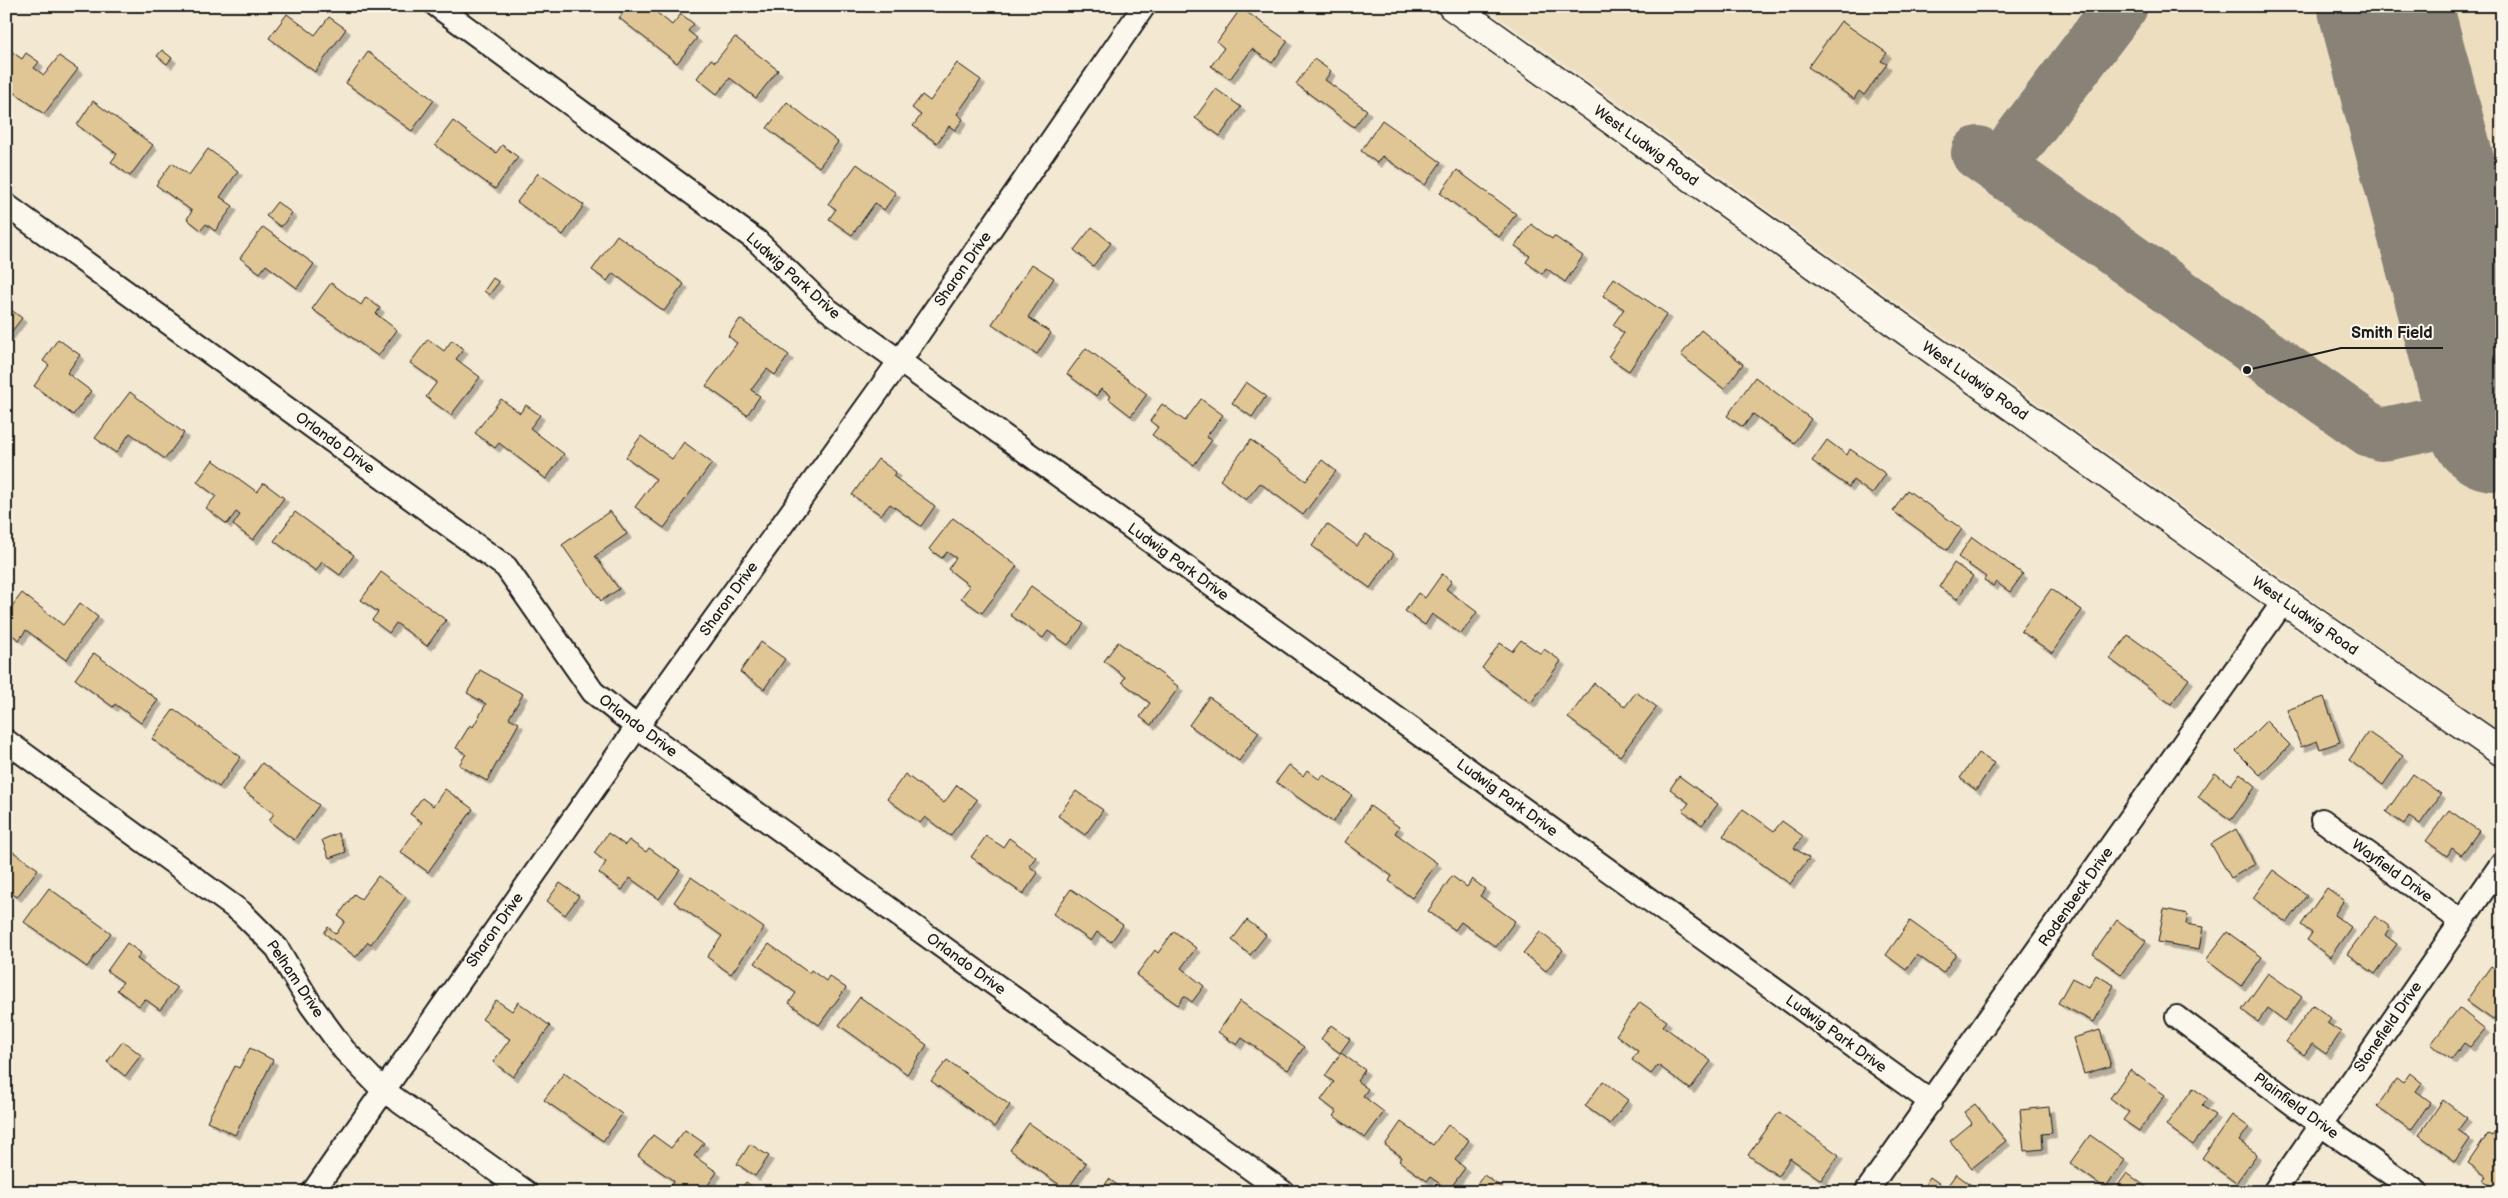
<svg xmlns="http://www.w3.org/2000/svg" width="2508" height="1198" viewBox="0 0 2508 1198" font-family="'Balsamiq Sans',sans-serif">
<defs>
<filter id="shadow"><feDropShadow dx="4.5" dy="4.5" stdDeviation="0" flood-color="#0004"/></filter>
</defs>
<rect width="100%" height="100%" fill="#f3e8d2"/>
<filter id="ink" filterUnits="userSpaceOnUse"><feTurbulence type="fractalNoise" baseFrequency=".02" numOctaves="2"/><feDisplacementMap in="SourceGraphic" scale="10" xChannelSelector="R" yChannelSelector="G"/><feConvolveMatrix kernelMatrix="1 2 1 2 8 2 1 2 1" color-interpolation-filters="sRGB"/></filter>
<g filter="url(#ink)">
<polygon fill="#eddec0" points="1483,6 2502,6 2502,735"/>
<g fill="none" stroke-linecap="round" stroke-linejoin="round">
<g stroke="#888277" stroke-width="54">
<path d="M1978,153L2370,430L2381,434L2390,433C2416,427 2456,423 2472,399C2478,390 2479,378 2481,368"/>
<polyline points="1999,167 2121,6"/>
</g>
<polyline stroke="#888277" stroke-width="134" points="2385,6 2496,424"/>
</g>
<g fill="#e0c595" stroke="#1c1c1c" filter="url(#shadow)">
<polygon points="628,6 639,6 642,9 649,6 672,25 681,14 694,24 688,31 697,38 677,63 619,18"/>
<polygon points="1241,8 1288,41 1272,63 1252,49 1230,79 1211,66 1224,48 1217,42"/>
<polygon points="287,14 315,35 329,17 346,29 315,72 269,38"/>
<polygon points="1841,21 1887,53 1881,61 1887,64 1864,95 1859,91 1854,99 1808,67"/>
<polygon points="735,37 778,70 756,98 730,78 717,94 697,78 711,59 715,62"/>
<polygon points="8,49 22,59 26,53 39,62 34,68 44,75 59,56 78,69 44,114 6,86"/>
<polygon points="162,50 172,58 167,64 157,56"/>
<polygon points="368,52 434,100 412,131 346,83"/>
<polygon points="1314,59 1331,71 1325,80 1367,110 1354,127 1296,84"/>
<polygon points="957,63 981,80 957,114 963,119 955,130 949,126 937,143 913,126 921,115 912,108 922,95 930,101"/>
<polygon points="1216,89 1241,107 1220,136 1195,118"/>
<polygon points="93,101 153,145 130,176 111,162 117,154 77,125"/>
<polygon points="787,102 838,142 819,167 767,128"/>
<polygon points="1382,120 1441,162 1425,185 1382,156 1377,163 1361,151"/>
<polygon points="453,121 496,153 502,145 518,157 495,189 435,145"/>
<polygon points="208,149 238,171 220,197 233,206 215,231 206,224 201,230 187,219 192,211 156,185 172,163 189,175"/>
<polygon points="857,164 896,193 884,210 875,203 852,235 829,219 836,209 828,204"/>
<polygon points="1457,170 1516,214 1499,237 1440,193"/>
<polygon points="538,173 584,205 563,235 517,202"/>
<polygon points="277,202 292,213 281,227 266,216"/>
<polygon points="1531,224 1552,239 1554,236 1583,256 1565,282 1546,268 1542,274 1526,262 1530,256 1515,246"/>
<polygon points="263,227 314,264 297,288 266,265 260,273 240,258"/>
<polygon points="1092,227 1111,243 1093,266 1074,250"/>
<polygon points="617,235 684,284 664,311 613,273 607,281 592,270"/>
<polygon points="1032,264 1054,278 1028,317 1051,333 1037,354 992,324"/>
<polygon points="493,278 499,282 489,295 484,291"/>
<polygon points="1614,278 1667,314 1629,371 1608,357 1624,333 1613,325 1624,309 1603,296"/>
<polygon points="331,283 361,305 366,297 380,308 376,314 397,330 378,356 312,309"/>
<polygon points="6,306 22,318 6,339"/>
<polygon points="740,319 789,355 775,375 767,369 751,390 760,396 747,415 706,386 737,343 728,336"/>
<polygon points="1701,330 1743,364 1724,389 1681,355"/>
<polygon points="58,339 80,355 67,373 91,391 73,415 34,386 49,365 43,361"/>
<polygon points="428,339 444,351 452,340 464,349 456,359 480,377 451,415 426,397 437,382 410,363"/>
<polygon points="1086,348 1147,394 1131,416 1109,399 1111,396 1101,389 1096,396 1067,374"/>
<polygon points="1755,377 1811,419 1794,443 1753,414 1743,427 1727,416"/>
<polygon points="1246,382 1266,396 1252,417 1232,403"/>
<polygon points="130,392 184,433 165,459 130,433 116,453 95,438"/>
<polygon points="501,399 520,413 526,405 540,415 530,428 564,454 546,479 499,443 495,448 475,433"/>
<polygon points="1201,399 1223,415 1206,437 1212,440 1194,465 1152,435 1158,427 1150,421 1162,404 1185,421"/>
<polygon points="641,436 672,459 684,442 712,463 664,528 635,507 656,479 626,457"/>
<polygon points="1251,440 1306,481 1322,460 1336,471 1303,515 1260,483 1246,500 1220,480"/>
<polygon points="1827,440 1847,455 1850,449 1886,474 1872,494 1853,480 1849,487 1812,461"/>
<polygon points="878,459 896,472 893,476 935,506 921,526 890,504 881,515 852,495"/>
<polygon points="213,460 257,492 264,483 284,498 253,540 233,525 240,515 236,512 227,524 206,508 216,496 197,482"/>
<polygon points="1907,490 1962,529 1947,550 1893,511"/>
<polygon points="610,511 627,534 595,556 619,589 601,601 562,545"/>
<polygon points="295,512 354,555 340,575 322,562 316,571 274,541"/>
<polygon points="953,518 1017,566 982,613 961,598 970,586 948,569 956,558 947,552 942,558 929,549"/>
<polygon points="1327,524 1357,546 1366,534 1394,554 1370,588 1312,546"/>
<polygon points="1972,537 2023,574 2010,592 1996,582 1993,586 1984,580 1986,577 1958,557"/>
<polygon points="1954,563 1973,576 1957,599 1939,587"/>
<polygon points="381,572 446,620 427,646 396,623 389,633 372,620 378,612 361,600"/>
<polygon points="1442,574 1452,581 1446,589 1477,612 1461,634 1432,614 1425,625 1405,611 1418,593 1425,598"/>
<polygon points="1031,586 1084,624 1068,645 1048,631 1043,638 1010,615"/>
<polygon points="2051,589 2082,610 2052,653 2021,631"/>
<polygon points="22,593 63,625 80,603 98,617 66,660 26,630 19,640 6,630 6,614"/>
<polygon points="2128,635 2189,679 2171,704 2110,659"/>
<polygon points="1521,640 1541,654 1544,649 1561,661 1531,703 1482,668 1500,643 1512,651"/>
<polygon points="761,642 785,659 764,689 740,672"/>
<polygon points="1118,642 1179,687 1151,725 1140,717 1150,703 1122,682 1125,677 1104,661"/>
<polygon points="94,653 158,700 141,723 115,704 113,707 75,679"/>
<polygon points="480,670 523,694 509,718 519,723 487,781 459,765 466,754 456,748 470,725 473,727 486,704 467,693"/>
<polygon points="1594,683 1625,707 1636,692 1657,707 1620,756 1568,718"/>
<polygon points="1209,697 1259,732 1239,761 1189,725"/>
<polygon points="2324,697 2340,742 2320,749 2317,741 2301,747 2287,710"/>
<polygon points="174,709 241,757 219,787 152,739"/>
<polygon points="2266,721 2290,745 2260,775 2236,751"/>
<polygon points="2368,732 2403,756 2383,785 2349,760"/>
<polygon points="1978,753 1994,763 1976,790 1960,778"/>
<polygon points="262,763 319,805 294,840 269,821 274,813 243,790"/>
<polygon points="1289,765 1303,776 1307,770 1320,780 1323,775 1352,795 1333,822 1276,782"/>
<polygon points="2215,773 2231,785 2240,773 2256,786 2231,820 2198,797"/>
<polygon points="905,774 944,803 957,785 977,800 950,836 925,817 920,823 887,799"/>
<polygon points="2413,774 2441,794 2420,824 2409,816 2404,824 2386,812"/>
<polygon points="1679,776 1718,804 1702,825 1683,811 1689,803 1670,789"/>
<polygon points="445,789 473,809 428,872 400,852 422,822 410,814 422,798 433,806"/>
<polygon points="1076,791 1103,810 1085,835 1058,816"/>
<polygon points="1370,806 1399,827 1395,833 1437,863 1412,898 1389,881 1392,876 1345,842"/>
<polygon points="1743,809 1774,831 1782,821 1803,836 1794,848 1809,858 1790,884 1723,836"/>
<polygon points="2449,810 2479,831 2461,855 2452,848 2447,856 2426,841"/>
<polygon points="2236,829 2255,864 2231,878 2211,844"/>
<polygon points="338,833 346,852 329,858 322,840"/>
<polygon points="608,833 625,845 629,840 646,852 649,848 680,870 659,899 630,878 622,890 599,873 606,862 594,853"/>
<polygon points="986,836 1003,847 1009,838 1036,857 1029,866 1038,873 1023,894 971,857"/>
<polygon points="6,847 38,869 17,897 6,889"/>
<polygon points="2273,870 2307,895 2287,923 2253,898"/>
<polygon points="378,876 406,897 371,944 368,942 356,957 324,933 328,927 336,934 345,921 338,916 354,894 361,899"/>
<polygon points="1452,876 1467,887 1472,879 1485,889 1480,896 1515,921 1496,947 1461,922 1455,930 1428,911"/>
<polygon points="691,877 764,928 731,974 707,957 722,936 674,902"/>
<polygon points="560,883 579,896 565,915 547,901"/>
<polygon points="49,888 111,933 87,967 24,922"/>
<polygon points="2327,888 2344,900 2334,915 2351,927 2330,957 2307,940 2312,933 2301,925"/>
<polygon points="1071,889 1123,925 1111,942 1097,932 1091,941 1053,914"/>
<polygon points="2164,909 2188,914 2186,924 2203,927 2199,949 2158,942"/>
<polygon points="2375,916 2390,927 2385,935 2397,944 2375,974 2347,954"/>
<polygon points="1247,920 1266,935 1250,955 1232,940"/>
<polygon points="2117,920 2146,941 2121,974 2093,954"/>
<polygon points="1910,921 1956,954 1943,973 1917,955 1906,970 1886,955"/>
<polygon points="1174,931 1196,948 1181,968 1204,986 1192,1002 1184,996 1178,1005 1136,975 1155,950 1158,953"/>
<polygon points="1540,932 1563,950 1546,971 1523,953"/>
<polygon points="2227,932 2262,957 2241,986 2206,960"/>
<polygon points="127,943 141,953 137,959 177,988 160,1010 145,999 139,1006 117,990 123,982 107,971"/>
<polygon points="769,944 809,973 811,970 826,981 829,976 846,988 819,1025 789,1003 796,993 755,963"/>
<polygon points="2491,966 2502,974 2502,1008 2493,1020 2466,1001"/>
<polygon points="2268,973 2302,997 2285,1021 2268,1008 2258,1022 2242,1010"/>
<polygon points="2096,975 2114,985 2094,1022 2058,1003 2072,978 2089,987"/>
<polygon points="860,997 927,1045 907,1074 839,1025"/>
<polygon points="496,1000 512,1011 518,1002 550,1026 513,1077 493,1062 510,1039 482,1019"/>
<polygon points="1240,1001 1304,1047 1288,1070 1242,1038 1237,1045 1218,1032"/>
<polygon points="1640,1002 1667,1021 1663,1026 1711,1061 1690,1089 1658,1065 1651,1074 1632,1060 1638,1051 1616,1035"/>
<polygon points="2313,1005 2331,1018 2327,1023 2341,1032 2326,1054 2312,1044 2304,1055 2286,1042"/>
<polygon points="2459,1008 2485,1029 2470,1047 2464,1043 2451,1060 2431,1044"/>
<polygon points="1331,1025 1350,1039 1340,1053 1321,1039"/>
<polygon points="2100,1030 2111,1066 2084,1074 2073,1038"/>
<polygon points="123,1041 141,1055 125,1076 107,1062"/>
<polygon points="250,1048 273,1060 235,1135 207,1121 235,1066 239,1068"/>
<polygon points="1341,1053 1365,1070 1357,1081 1368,1089 1363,1096 1384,1112 1365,1138 1334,1116 1337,1112 1321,1100 1334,1082 1325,1076"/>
<polygon points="947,1060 1010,1105 994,1127 931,1081"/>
<polygon points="2130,1070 2165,1095 2139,1131 2123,1120 2129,1112 2110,1098"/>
<polygon points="564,1073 622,1114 603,1141 544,1100"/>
<polygon points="2410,1073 2422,1083 2416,1091 2431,1102 2411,1130 2377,1106 2397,1079 2403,1083"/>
<polygon points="1603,1081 1628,1100 1610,1124 1585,1106"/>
<polygon points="2193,1088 2208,1099 2202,1106 2215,1115 2193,1145 2166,1125"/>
<polygon points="2443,1100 2467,1118 2458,1130 2470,1139 2455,1161 2419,1135"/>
<polygon points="1975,1104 2006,1141 1972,1168 1950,1141 1972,1123 1964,1112"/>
<polygon points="2049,1107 2052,1133 2042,1134 2043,1149 2024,1151 2020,1110"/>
<polygon points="1779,1112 1839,1155 1821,1180 1790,1158 1778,1176 1748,1155"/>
<polygon points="2232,1115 2249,1127 2239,1141 2257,1154 2236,1183 2202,1158"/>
<polygon points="1401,1122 1433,1145 1448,1125 1469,1140 1455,1160 1465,1168 1449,1190 1430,1177 1427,1181 1399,1161 1402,1157 1385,1145"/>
<polygon points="1029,1123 1086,1163 1067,1190 1010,1150"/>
<polygon points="2498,1127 2502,1129 2500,1192 2483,1180 2486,1176 2468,1163 2488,1134 2492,1136"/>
<polygon points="685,1130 704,1143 694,1156 717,1172 703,1192 674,1192 669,1188 674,1181 638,1156 653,1135 671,1148"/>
<polygon points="2090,1135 2125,1160 2105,1188 2070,1163"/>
<polygon points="750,1144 769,1156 755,1176 737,1164"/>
<polygon points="2127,1173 2153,1192 2113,1192"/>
<polygon points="1956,1174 1975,1188 1973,1192 1920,1192 1930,1177 1946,1188"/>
<polygon points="1484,1175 1508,1192 1471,1192"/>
<polygon points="1109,1179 1127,1192 1100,1192"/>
<polygon points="746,1182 760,1192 730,1192 734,1187 739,1191"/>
<polygon points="2323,1184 2334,1192 2317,1192"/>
</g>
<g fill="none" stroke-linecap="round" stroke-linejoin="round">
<g stroke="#1c1c1c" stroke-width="26">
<g id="minor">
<polyline points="437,6 757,241 827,309 1931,1102"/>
<polyline points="6,205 506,567 593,692 637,727 1283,1192"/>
<polyline points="6,741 241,912 277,948 311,1005 344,1050 383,1090 526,1192"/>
<polyline points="2322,820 2461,921"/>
<polyline points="2177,1017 2321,1125 2417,1192"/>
<polyline points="313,1192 637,727 899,362 1144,6"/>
<polyline points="1866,1192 2284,601"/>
<polyline points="2274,1192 2502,863"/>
</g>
</g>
<g stroke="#1c1c1c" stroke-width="31">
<polyline id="secondary" points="1452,6 2284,601 2502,752"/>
</g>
<use href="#minor" stroke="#fbf7ec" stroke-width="22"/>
<use href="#secondary" stroke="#fbf7ec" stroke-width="28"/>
</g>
</g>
<g text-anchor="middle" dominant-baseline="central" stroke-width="4" stroke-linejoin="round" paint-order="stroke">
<g font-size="15" fill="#1c1c1c" stroke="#fbf7ec">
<text transform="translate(1646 146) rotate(36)">West Ludwig Road</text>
<text transform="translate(963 269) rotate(-55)">Sharon Drive</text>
<text transform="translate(793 276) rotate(42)">Ludwig Park Drive</text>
<text transform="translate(1975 381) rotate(35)">West Ludwig Road</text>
<text transform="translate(335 443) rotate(36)">Orlando Drive</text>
<text transform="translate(1178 562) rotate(36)">Ludwig Park Drive</text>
<text transform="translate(729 599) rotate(-54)">Sharon Drive</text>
<text transform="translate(2305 616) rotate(35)">West Ludwig Road</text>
<text transform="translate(638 726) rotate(37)">Orlando Drive</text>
<text transform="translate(1507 798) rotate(36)">Ludwig Park Drive</text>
<text transform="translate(2392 871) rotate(36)">Wayfield Drive</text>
<text transform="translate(2076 897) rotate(-55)">Rodenbeck Drive</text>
<text transform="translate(495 930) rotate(-55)">Sharon Drive</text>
<text transform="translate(966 964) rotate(36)">Orlando Drive</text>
<text transform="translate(295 979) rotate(56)">Pelham Drive</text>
<text transform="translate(2388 1027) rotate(-55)">Stonefield Drive</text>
<text transform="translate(1836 1034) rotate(36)">Ludwig Park Drive</text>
<text transform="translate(2296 1106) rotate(36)">Plainfield Drive</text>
</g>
</g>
<path fill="none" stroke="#1c1c1c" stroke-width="2" d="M2247 370L2341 348H2443"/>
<circle fill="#1c1c1c" stroke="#fbf7ec" stroke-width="2" cx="2247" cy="370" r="5"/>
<g font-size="16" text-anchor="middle" font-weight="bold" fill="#1c1c1c" stroke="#fbf7ec" stroke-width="4" stroke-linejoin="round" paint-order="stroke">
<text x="2392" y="338">Smith Field</text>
</g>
<rect width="2508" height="1198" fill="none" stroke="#fbf7ec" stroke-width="25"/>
<rect x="12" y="12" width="2483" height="1173" fill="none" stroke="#1c1c1c" stroke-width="2" filter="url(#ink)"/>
</svg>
